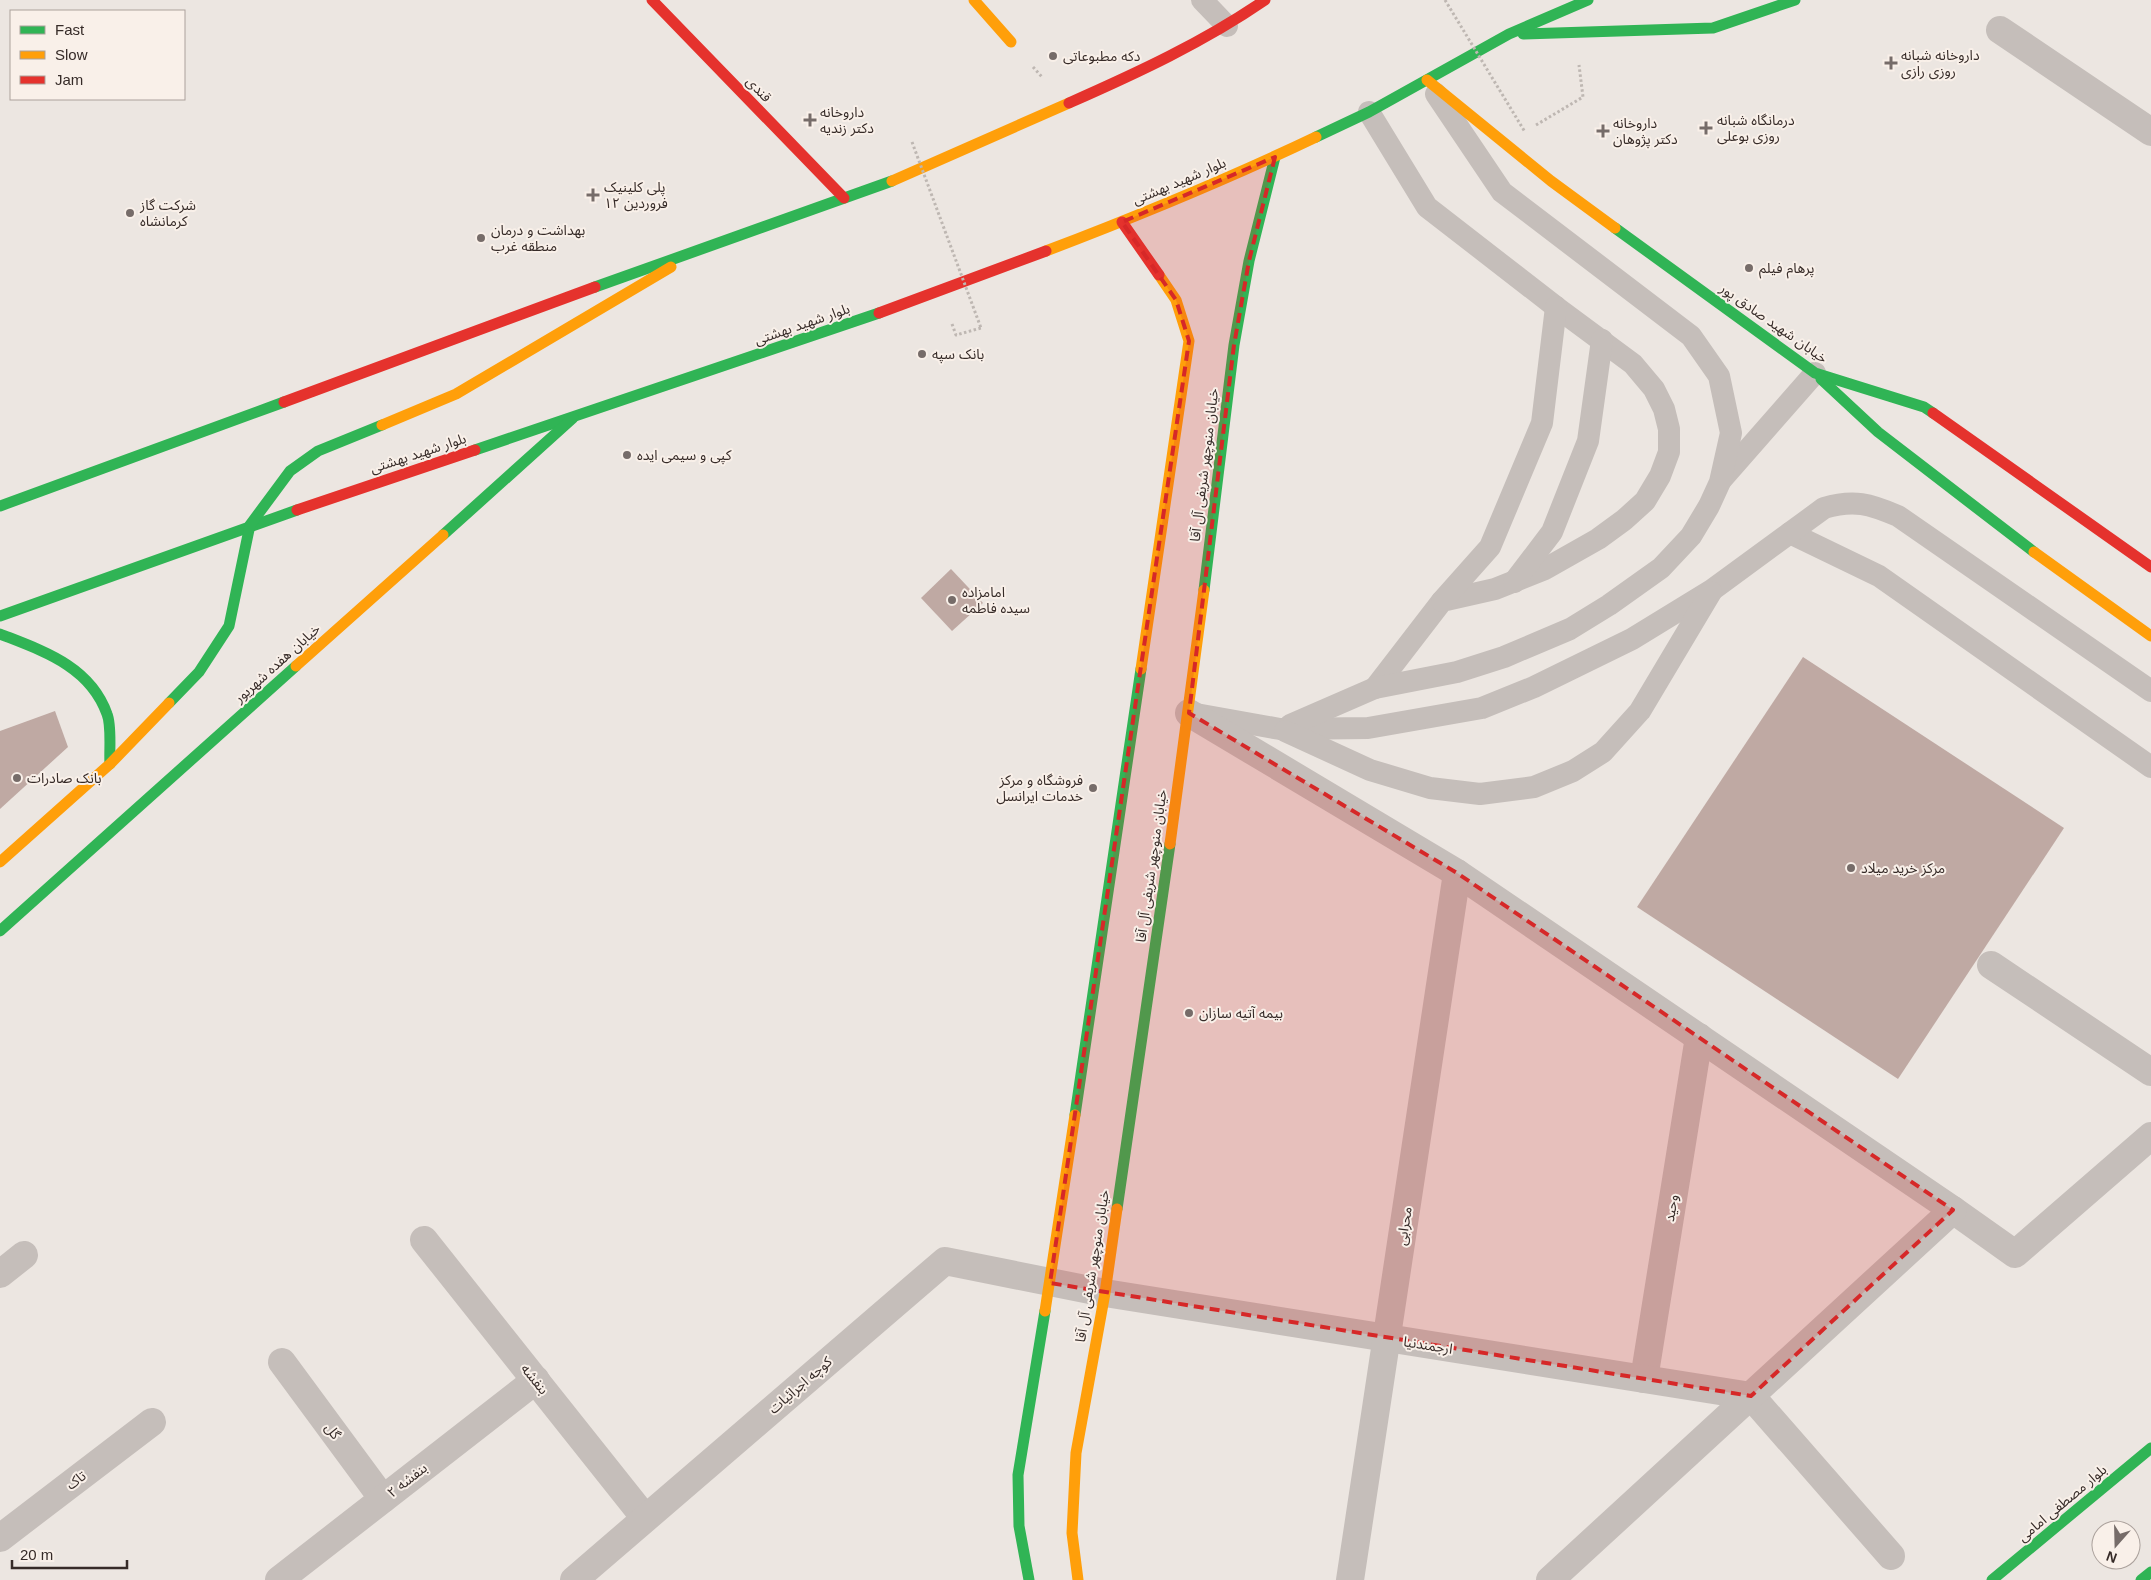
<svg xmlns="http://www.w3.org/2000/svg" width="2151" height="1580" viewBox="0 0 2151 1580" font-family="Helvetica,'Noto Sans Arabic',sans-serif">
<rect width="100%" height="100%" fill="#ece6e1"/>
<g fill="#bfa9a3">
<polygon points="951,569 983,603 952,631 921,598"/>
<polygon points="1803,657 2064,828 1898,1079 1637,907"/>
<polygon points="55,711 68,747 0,809 0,731"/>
</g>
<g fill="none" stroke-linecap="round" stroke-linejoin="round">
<g stroke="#beb7b2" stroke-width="3" stroke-dasharray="2.5 2.5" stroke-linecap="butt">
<polyline points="1033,67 1042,77"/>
<polyline points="1536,125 1583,97 1579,65"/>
<polyline points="952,324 956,335 981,328"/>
</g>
<g stroke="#c5beba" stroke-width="22">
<polyline points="1202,0 1227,26"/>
<polyline points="1369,112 1427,207 1556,307 1633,364 1654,389 1664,409 1669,429 1669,452 1660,476 1645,501 1624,520 1598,539 1545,569 1495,589 1442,601 1375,688"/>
<polyline points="1722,479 1815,373"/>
<polyline points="1790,533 1879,576 2151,767"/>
<polyline points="1514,582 1552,532 1588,441 1602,340"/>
<polyline points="1442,601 1490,547 1542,423 1556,307"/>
<path d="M1196,714L1280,729L1368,728L1482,708L1534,687L1632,639L1712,590L1824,508C1854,499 1870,504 1898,516L2151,691"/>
<polyline points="1290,725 1375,688 1457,672 1504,657 1570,629 1609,605 1661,568 1691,536 1709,506 1720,482 1731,433 1719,376 1691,336 1502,192 1436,94"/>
<polyline points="1285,731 1370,770 1430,788 1480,794 1534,787 1573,771 1603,752 1640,711 1711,592"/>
</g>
<g stroke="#c5beba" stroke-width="28">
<polyline points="2000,30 2151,132"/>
<polyline points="1189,713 1457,873 1953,1210 2015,1254 2151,1136"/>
<polyline points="1991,965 2151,1072"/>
<polyline points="424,1240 645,1518"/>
<polyline points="0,1274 24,1255"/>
<polyline points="282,1362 383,1499"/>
<polyline points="1644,1379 1699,1037"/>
<polyline points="0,1538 152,1422"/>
<polyline points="279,1580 536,1380"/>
<polyline points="574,1580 945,1261 1105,1293 1751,1396 1891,1556"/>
<polyline points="1350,1580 1457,873"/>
<polyline points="1550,1580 1953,1210"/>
</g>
<g stroke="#30b455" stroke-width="11">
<polyline points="1523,34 1713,28 1795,0"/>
<polyline points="1316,137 1369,112 1509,34 1588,0"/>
<polyline points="1615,228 1815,373 1924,407 1933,413"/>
<polyline points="595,287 892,181"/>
<polyline points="1821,379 1878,432 2034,552"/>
<polyline points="475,450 879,313"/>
<polyline points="0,506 284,402"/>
<polyline points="443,535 573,418"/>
<polyline points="1204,590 1234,345 1249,261 1275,157"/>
<polyline points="0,616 297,510"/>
<path d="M0,634C43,651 90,666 107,714C112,726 109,751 110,764"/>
<polyline points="169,703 199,672 229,626 250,525 290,471 318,451 382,425"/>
<polyline points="0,931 296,666"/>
<polyline points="1075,1115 1141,669"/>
<polyline points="1117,1209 1170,844"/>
<polyline points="1029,1580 1019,1526 1018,1475 1045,1311"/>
<polyline points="1992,1580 2151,1448"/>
<polyline points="2141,1580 2151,1572"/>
</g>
<g stroke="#ff9f0a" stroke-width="11">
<polyline points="974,0 1011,42"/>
<polyline points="1427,80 1551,181 1615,228"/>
<polyline points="892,181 1069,103"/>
<path d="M1046,251C1138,216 1228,179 1316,137"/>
<polyline points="382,425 456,394 671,267"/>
<polyline points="2034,552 2151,636"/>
<polyline points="296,666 443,535"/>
<polyline points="1141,669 1189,341 1176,300 1159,275"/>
<polyline points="1170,844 1204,590"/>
<polyline points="0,862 110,764 169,703"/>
<polyline points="1045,1311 1075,1115"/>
<polyline points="1078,1580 1072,1533 1076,1453 1105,1293 1117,1209"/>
</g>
<g stroke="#e5322d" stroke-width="11">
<polyline points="652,0 844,198"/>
<path d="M1069,103C1137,73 1204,42 1265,0"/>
<polyline points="1122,222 1159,275"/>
<polyline points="879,313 1046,251"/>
<polyline points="284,402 595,287"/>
<polyline points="1933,413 2151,567"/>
<polyline points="297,510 475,450"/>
</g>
<g stroke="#beb7b2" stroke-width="3" stroke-dasharray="2.5 2.5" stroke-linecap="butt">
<polyline points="1445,0 1525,132"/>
<polyline points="912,142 981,328"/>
</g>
</g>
<path fill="#d62828" fill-opacity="0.2" stroke="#d62828" stroke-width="4" stroke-dasharray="10 6" stroke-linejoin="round" d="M1275,157L1249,261L1234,345L1189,713L1457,873L1953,1210L1751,1396L1050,1283L1189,341L1176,300L1122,222Z"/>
<g fill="#766c69" stroke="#f9f0e9" stroke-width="2">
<circle cx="1053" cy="56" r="5"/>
<path d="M1888.5 55.5h5v5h5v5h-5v5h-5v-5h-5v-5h5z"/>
<path d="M807.5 112.5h5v5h5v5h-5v5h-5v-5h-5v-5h5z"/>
<path d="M1703.5 120.5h5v5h5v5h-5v5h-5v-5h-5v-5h5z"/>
<path d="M1600.5 123.5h5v5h5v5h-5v5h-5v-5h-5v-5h5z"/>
<path d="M590.5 187.5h5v5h5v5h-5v5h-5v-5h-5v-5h5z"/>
<circle cx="130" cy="213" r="5"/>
<circle cx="481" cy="238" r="5"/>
<circle cx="1749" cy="268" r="5"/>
<circle cx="922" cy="354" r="5"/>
<circle cx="627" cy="455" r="5"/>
<circle cx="952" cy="600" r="5"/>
<circle cx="17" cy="778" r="5"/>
<circle cx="1093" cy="788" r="5"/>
<circle cx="1851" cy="868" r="5"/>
<circle cx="1189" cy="1013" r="5"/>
</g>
<g text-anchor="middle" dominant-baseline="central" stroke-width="4" stroke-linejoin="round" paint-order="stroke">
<g font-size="14" fill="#362b28" stroke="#f9f0e9" text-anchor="start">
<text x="1901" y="55">داروخانه شبانه<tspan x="1901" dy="16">روزی رازی</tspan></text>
<text x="1063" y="56">دکه مطبوعاتی</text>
<text x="820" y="112">داروخانه<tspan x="820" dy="16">دکتر زندیه</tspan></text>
<text x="1717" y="120">درمانگاه شبانه<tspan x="1717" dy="16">روزی بوعلی</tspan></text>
<text x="1613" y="123">داروخانه<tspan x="1613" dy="16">دکتر پژوهان</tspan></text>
<text x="604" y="187">پلی کلینیک<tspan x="604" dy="16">۱۲ فروردین</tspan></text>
<text x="140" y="205">شرکت گاز<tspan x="140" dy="16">کرمانشاه</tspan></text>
<text x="491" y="230">بهداشت و درمان<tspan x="491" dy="16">منطقه غرب</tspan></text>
<text x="1759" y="268">پرهام فیلم</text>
<text x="932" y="354">بانک سپه</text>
<text x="637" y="455">کپی و سیمی ایده</text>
<text x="962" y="592">امامزاده<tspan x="962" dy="16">سیده فاطمه</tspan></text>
<text x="27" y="778">بانک صادرات</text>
<text x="1083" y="780" text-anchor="end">فروشگاه و مرکز<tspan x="1083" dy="16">خدمات ایرانسل</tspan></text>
<text x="1861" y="868">مرکز خرید میلاد</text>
<text x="1199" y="1013">بیمه آتیه سازان</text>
</g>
<g font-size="14" fill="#362b28" stroke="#f9f0e9">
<text transform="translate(759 89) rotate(46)">قندی</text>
<text transform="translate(1179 181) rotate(-23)">بلوار شهید بهشتی</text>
<text transform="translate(1774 323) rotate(35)">خیابان شهید صادق پور</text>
<text transform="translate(802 324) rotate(-19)">بلوار شهید بهشتی</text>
<text transform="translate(418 453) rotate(-18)">بلوار شهید بهشتی</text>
<text transform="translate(1204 465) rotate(-83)">خیابان منوچهر شریفی آل آقا</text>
<text transform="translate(277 663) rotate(-42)">خیابان هفده شهریور</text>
<text transform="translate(1151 866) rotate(-82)">خیابان منوچهر شریفی آل آقا</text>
<text transform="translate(1671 1208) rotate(-81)">وحید</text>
<text transform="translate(1404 1226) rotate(-81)">محرابی</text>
<text transform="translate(1092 1266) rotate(-81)">خیابان منوچهر شریفی آل آقا</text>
<text transform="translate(1428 1345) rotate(9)">ارجمندنیا</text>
<text transform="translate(535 1379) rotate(51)">بنفشه</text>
<text transform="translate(800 1385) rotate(-41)">کوچه اجرائیات</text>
<text transform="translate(333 1431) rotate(54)">گل</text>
<text transform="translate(76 1480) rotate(-37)">تاک</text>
<text transform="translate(407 1480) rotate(-38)">بنفشه ۲</text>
<text transform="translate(2062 1503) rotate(-40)">بلوار مصطفی امامی</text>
</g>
</g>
<rect x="10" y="10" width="175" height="90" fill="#f9f0e9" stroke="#aba19c"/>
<rect x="20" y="26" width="25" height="8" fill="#30b455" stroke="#aba19c"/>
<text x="55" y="35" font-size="15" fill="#362b28">Fast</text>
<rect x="20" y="51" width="25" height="8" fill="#ff9f0a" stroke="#aba19c"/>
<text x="55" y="60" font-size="15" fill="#362b28">Slow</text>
<rect x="20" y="76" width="25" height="8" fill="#e5322d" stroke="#aba19c"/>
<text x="55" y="85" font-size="15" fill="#362b28">Jam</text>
<g transform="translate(2116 1545) rotate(200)"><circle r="24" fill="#f9f0e9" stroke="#aba19c"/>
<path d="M0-4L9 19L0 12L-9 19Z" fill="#766c69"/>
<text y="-8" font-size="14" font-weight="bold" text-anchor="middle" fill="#362b28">N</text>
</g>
<path d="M12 1560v8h115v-8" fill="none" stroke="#362b28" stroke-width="2.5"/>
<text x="20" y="1560" font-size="15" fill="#362b28" stroke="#f9f0e9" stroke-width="4" paint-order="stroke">20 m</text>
</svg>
